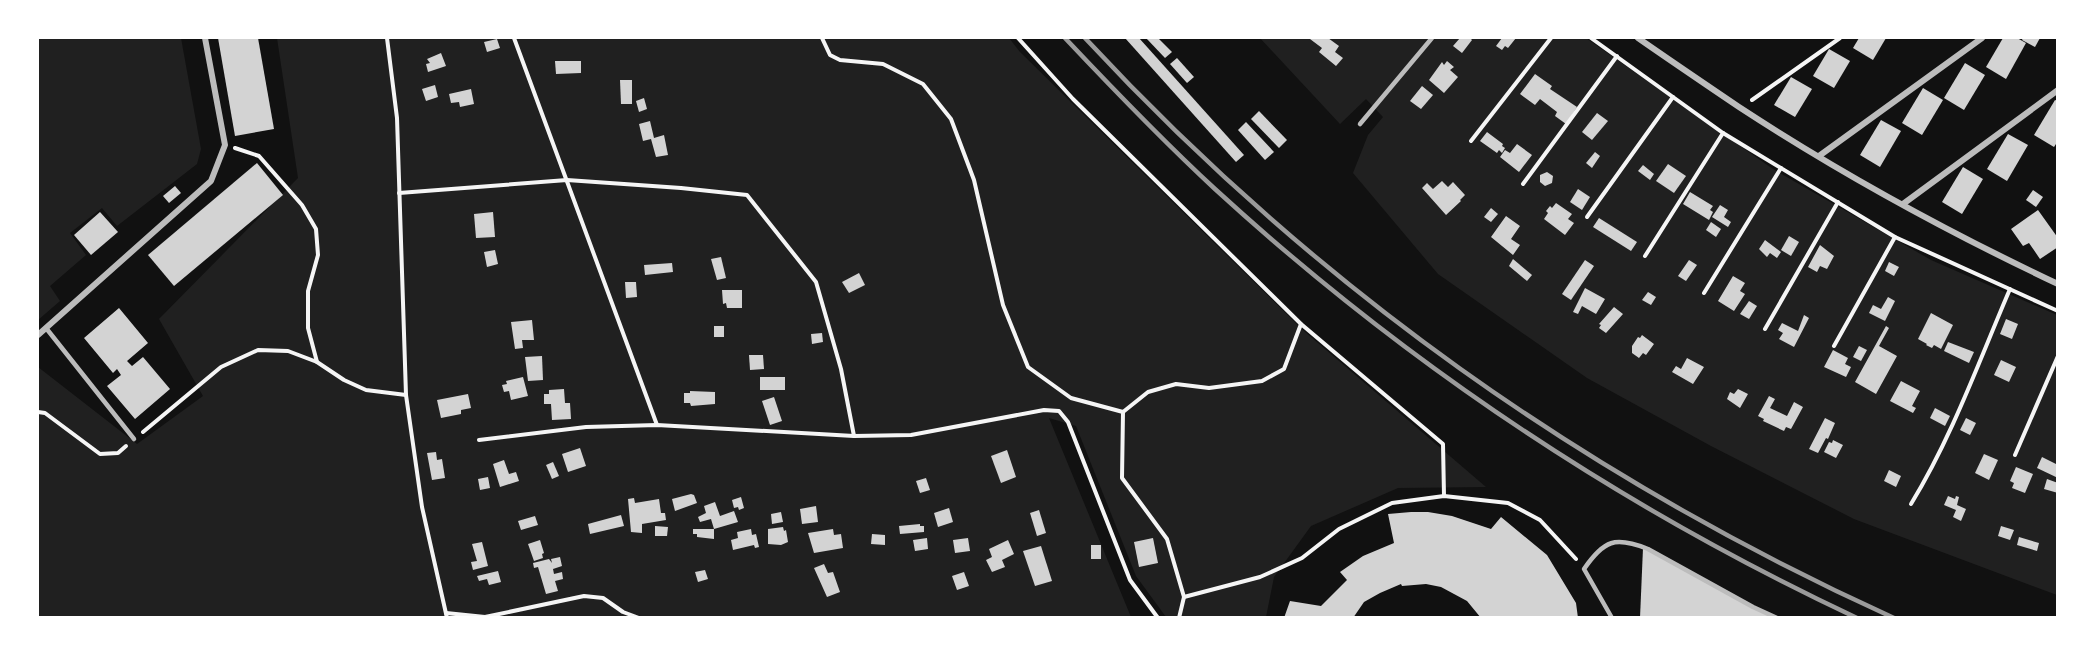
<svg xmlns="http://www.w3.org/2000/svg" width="2095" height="655" viewBox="0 0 2095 655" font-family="Helvetica,sans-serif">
<rect width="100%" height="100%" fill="#111"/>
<g fill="#202020">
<polygon points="38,38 181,38 201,149 197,164 117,226 102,208 70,233 86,255 50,286 60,301 38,320"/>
<polygon points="277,38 1009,38 1020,52 1304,331 1486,487 1398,488 1311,526 1274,577 1266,617 1166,617 1136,576 1076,426 1049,418 1131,617 38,617 38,367 137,444 203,396 159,319 298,178"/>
<polygon points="1260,38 1586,38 1773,169 1931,260 2057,315 2057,595 1854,519 1711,446 1587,378 1438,274 1353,173 1368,135 1383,117 1366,99 1340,124"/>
</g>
<g fill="#d3d3d3">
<polygon points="218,38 258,38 274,129 235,136"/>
<polygon points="1125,38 1139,38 1244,155 1236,162"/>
<polygon points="1146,38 1158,38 1172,52 1165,58"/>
<polygon points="1312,38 1328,38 1339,46 1335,52 1343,58 1336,66 1319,52 1322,48 1310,39"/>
<polygon points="1460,38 1470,38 1472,40 1462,53 1453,46"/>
<polygon points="1502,38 1516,38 1508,48 1505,46 1502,50 1496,46"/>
<polygon points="1859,38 1886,38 1873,60 1853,48"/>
<polygon points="2003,38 2017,38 2026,43 2006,79 1986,67"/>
<polygon points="2023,38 2040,38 2035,47 2022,40"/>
<polygon points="497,39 500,48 487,52 484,42"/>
<polygon points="1829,49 1850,61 1834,88 1813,76"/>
<polygon points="441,53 446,66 428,72 426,64 430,63 427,59"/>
<polygon points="1177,58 1194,77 1187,83 1170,64"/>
<polygon points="555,61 581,61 581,73 556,74"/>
<polygon points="1447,61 1454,67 1450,70 1458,77 1444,93 1429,80 1442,62 1444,65"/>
<polygon points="1965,63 1985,75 1964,110 1944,98"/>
<polygon points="1535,74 1552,86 1550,89 1577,107 1566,124 1555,116 1557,112 1540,99 1535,105 1520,94"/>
<polygon points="1791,77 1812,89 1795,117 1774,105"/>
<polygon points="620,80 632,80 632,104 621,104"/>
<polygon points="435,85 438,97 426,101 422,89"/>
<polygon points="1422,86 1433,95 1421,109 1410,101"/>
<polygon points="1923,88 1943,100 1922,135 1902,123"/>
<polygon points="471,89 474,104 460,107 459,102 451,103 449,94"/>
<polygon points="644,98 647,109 639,112 636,101"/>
<polygon points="2055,100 2058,101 2058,141 2054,147 2034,135"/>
<polygon points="1259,111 1287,140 1279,148 1251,119"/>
<polygon points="1597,113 1608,121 1592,140 1582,132"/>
<polygon points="1881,120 1901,131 1880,167 1860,155"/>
<polygon points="650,121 654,138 664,135 668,155 656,157 651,139 643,141 639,124"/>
<polygon points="1246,122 1274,152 1265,160 1238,130"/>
<polygon points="1487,132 1503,144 1502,146 1505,148 1502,153 1499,150 1497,153 1480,141"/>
<polygon points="2008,134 2028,145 2007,181 1987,169"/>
<polygon points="1517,144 1532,155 1519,172 1500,157 1505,150 1510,153"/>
<polygon points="1595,152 1600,156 1592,168 1586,163"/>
<polygon points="257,163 283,195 174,286 148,255"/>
<polygon points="1668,164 1686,176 1674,193 1656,181"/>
<polygon points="1643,165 1654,174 1650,180 1638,171"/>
<polygon points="1963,167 1983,179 1962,214 1942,202"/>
<polygon points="1547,172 1553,176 1552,183 1545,186 1540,182 1540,175"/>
<polygon points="1442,181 1448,187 1453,182 1465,195 1460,200 1461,201 1446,215 1422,188 1427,183 1433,189"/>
<polygon points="175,186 181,193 169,203 163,196"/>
<polygon points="1578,189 1590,197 1582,210 1570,202"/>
<polygon points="2033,190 2043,197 2036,207 2026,200"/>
<polygon points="1690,192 1713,206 1710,210 1713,212 1709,220 1683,204"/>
<polygon points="1556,203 1572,214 1568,219 1574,223 1565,235 1544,219 1548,213 1546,211 1550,206 1552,208"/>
<polygon points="1720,205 1728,210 1724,217 1731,222 1728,227 1712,217"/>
<polygon points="1491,208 1498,214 1491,222 1484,217"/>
<polygon points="2038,210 2058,238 2058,247 2040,259 2029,243 2023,246 2011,229"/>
<polygon points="100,212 118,232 91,255 74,235"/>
<polygon points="493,212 495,237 476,238 474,214"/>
<polygon points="1506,216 1520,226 1511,239 1520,245 1513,255 1491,237"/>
<polygon points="1599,218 1637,242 1631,251 1593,227"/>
<polygon points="1711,222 1721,229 1716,237 1706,230"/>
<polygon points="1789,236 1799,242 1791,256 1781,250"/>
<polygon points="1765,240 1781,252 1777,258 1770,253 1767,257 1759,249"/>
<polygon points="1820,245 1834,256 1827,269 1820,266 1817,272 1808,267"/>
<polygon points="495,250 498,264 487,267 484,252"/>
<polygon points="721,257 726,278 717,280 711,259"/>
<polygon points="1513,259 1532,275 1527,281 1509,266"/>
<polygon points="1585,260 1594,266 1571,300 1562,294"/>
<polygon points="1689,260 1697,265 1686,281 1678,276"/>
<polygon points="1889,262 1899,267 1894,276 1885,271"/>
<polygon points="672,263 673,272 645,275 644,265"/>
<polygon points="859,273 865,285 849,293 842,282"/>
<polygon points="1733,276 1745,283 1740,291 1745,294 1734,311 1718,301"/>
<polygon points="625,282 636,282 637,297 626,298"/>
<polygon points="1585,288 1605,299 1596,314 1582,306 1578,314 1573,312"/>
<polygon points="722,290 742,290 742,308 727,308 726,303 723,304"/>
<polygon points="1648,292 1656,297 1651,305 1642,300"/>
<polygon points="1888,297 1895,301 1885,321 1869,313 1873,305 1881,309"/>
<polygon points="1749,301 1757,306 1749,319 1740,314"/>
<polygon points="1614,307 1623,314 1606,333 1599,328 1601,325 1599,324"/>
<polygon points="119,308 148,343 127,361 132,366 143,357 170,389 135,419 107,386 121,375 117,369 113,373 84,338"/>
<polygon points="1931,313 1953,325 1941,349 1934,345 1932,348 1926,345 1927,344 1918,339"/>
<polygon points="1804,315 1809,318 1794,347 1779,339 1783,333 1778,330 1782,323 1798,331"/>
<polygon points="2006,319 2018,324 2012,339 2000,334"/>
<polygon points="532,320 534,340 522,340 523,348 515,349 511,322"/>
<rect x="714" y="326" width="10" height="11"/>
<polygon points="1886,326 1889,328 1879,346 1897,356 1876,394 1855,382"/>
<polygon points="822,333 823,342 812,344 811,334"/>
<polygon points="1642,335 1654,344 1646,355 1643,353 1639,358 1632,353 1632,346 1638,337 1640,338"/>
<polygon points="1948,342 1974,352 1969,363 1944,351"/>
<polygon points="1859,346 1867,350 1861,361 1853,357"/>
<polygon points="1833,350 1848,358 1845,364 1851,367 1846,377 1824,367"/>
<polygon points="749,355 763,355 764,369 750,370"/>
<polygon points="542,356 543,380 528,381 525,357"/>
<polygon points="1687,358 1704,367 1693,384 1672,372 1676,366 1681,369"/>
<polygon points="2001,360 2016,367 2009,382 1994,375"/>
<polygon points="523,377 528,396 511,400 509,391 504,392 502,385 507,384 506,381"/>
<rect x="760" y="377" width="25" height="13"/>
<polygon points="1901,381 1920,391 1912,406 1916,408 1913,413 1890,401"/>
<polygon points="564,389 565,403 570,403 571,419 552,420 551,404 544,404 544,394 549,394 549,390"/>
<polygon points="1738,389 1748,394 1740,408 1727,399 1730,392 1734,394"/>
<polygon points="690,391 715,392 715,404 691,406 690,403 684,403 684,393 690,393"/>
<polygon points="468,394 471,408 461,410 461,414 441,418 437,400"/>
<polygon points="1769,396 1775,399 1770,408 1787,416 1794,402 1803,407 1791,429 1786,427 1784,431 1763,421 1764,419 1758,416"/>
<polygon points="774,397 782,421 770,425 762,401"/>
<polygon points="1935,408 1950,416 1945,426 1930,418"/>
<polygon points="1825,418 1835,423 1828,439 1826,438 1818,453 1809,449"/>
<polygon points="1966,418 1976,423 1970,435 1960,430"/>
<polygon points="1833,440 1843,445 1836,458 1824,452 1829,442 1832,443"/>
<polygon points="580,448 586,466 568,472 562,454"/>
<polygon points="1007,450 1016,477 1001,483 991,456"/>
<polygon points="436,452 437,460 442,459 445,478 432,480 427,453"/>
<polygon points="1984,454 1998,460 1989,480 1975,473"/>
<polygon points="2042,457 2058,465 2058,478 2037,468"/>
<polygon points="504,460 509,474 516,472 519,481 500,487 493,464"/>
<polygon points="553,462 559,476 552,479 546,465"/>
<polygon points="2016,467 2033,474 2025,493 2012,488 2014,483 2010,481"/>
<polygon points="1889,470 1901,476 1896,487 1884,481"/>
<polygon points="488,477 490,488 480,490 478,479"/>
<polygon points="926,478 930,490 920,493 916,481"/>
<polygon points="2047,479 2058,483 2058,493 2044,489"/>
<polygon points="691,494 694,495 697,503 675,511 672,499"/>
<polygon points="1948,496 1955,499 1956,496 1959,497 1957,505 1966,509 1961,521 1953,517 1956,510 1944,505"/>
<polygon points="741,497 744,508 739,510 738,507 734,508 732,500"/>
<polygon points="634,498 635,503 659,499 661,513 665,513 666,520 642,524 642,533 631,532 628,499"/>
<polygon points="715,502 720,516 734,511 738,522 714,529 711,519 700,522 698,517 706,513 704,506"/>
<polygon points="816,506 818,522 802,524 800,509"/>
<polygon points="949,508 953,522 938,527 934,513"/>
<polygon points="1039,510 1046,533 1037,536 1030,513"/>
<polygon points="781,512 783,522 772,524 771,514"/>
<polygon points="1411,512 1428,512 1452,516 1491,529 1501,517 1547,555 1576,603 1578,618 1481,618 1467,601 1441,587 1426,584 1402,586 1401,584 1380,593 1364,602 1353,618 1284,618 1290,601 1321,606 1347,580 1340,572 1363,556 1394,543 1388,514"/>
<polygon points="621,515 624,526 590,534 588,524"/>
<polygon points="535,516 538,525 521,530 518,521"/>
<polygon points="920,524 920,526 924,526 924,532 900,534 899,526"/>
<polygon points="655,526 668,527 667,536 655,536"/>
<polygon points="2001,526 2014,530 2010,540 1998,536"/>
<polygon points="783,527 784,531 786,530 788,542 781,545 768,544 768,529"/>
<polygon points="693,529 714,529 714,539 697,537 697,534 693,534"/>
<polygon points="751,529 752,535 756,534 759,547 755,548 754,545 733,550 731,540 738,538 737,532"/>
<polygon points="833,529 834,535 841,534 843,548 814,553 808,533"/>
<polygon points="872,534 885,535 885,545 871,544"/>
<polygon points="2019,537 2039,543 2037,551 2017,545"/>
<polygon points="927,538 928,549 915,551 913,540"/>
<polygon points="968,538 970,551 955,553 953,540"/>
<polygon points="1153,538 1158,563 1139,567 1134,542"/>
<polygon points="540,540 544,553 542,554 543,558 534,561 528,544"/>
<polygon points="1008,540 1014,554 1002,560 1005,567 992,572 986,560 992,557 989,549"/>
<polygon points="482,542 488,566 473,570 471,562 477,561 472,544"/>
<rect x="1091" y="545" width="10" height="14"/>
<polygon points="1041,546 1052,581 1035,586 1023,551"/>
<polygon points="1643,548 1776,618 1640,618"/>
<polygon points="560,557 562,566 553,569 554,574 562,572 563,579 555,581 558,591 546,594 538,567 534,568 533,563 549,559 552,563 551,559"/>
<polygon points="824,564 828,573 833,572 840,592 827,597 814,568"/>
<polygon points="705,570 708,579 698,582 695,572"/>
<polygon points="498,571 501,582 489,585 487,579 479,581 477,576"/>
<polygon points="964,572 969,586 957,590 952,576"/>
</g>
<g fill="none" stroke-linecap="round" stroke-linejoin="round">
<g stroke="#f5f5f5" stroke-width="4">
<polyline points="387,38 397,118 406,395 422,507 447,618"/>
<polyline points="514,38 657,425"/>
<polyline points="822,38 830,55 840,60 883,64 923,84 951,119 974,180 1003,305 1028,367 1071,398 1123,412 1122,478 1167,539 1184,597"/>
<polyline points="1018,38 1073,99 1301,324 1443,444 1444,496"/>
<polyline points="1591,38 1723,133 1895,237 2058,311"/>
<polyline points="1752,100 1840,38"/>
<polyline points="1471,141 1551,38"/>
<polyline points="235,148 259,156 302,205 316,229 318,255 308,291 308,328 317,362"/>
<polyline points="1523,184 1617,56"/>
<polyline points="399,193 567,180 681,188 747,195 816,282 841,369 854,436 911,435 1044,410 1059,411 1068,422 1130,580 1158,618"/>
<polyline points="1587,217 1673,97"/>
<polyline points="1645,256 1723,133"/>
<polyline points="1704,293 1781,168"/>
<polyline points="1765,329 1838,202"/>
<polyline points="1834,346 1895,237"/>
<polyline points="38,412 45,413 100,454 118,453 126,446"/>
<polyline points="1123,412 1148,392 1176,384 1209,388 1262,381 1284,369 1301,324"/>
<polyline points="143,432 221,367 258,350 288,351 317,362 344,380 366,390 406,395"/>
<polyline points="479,440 586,427 657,425 854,436"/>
<polyline points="2015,455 2058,356"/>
<path d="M1911,504C1952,437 1979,361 2010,289"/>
<polyline points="446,613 485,617 584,596 603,598 623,612 639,618"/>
<polyline points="1179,618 1184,597 1260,577 1302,558 1339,529 1392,503 1444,496 1508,503 1540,520 1576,559"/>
</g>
<g stroke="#bcbcbc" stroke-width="4.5">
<polyline points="1360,124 1432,38"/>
<polyline points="46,328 134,439"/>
<path d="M1612,618L1584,569C1604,540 1615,536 1648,549L1753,607L1777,618"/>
</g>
<g stroke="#bcbcbc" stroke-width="6">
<path d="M1638,38C1671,61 1705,84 1739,107C1840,173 1948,232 2058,284"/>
<polyline points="1819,156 1982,38"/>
<polyline points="1903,204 2058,90"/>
<polyline points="38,335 211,181 225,145 205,38"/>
</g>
<g stroke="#9a9a9a" stroke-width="4.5">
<path d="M1065,38C1114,90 1163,141 1215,189C1406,364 1623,508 1857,618"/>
<path d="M1085,38C1316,287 1584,477 1894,618"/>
</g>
</g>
<rect width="2095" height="655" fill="none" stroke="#ffffff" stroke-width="78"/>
</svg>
